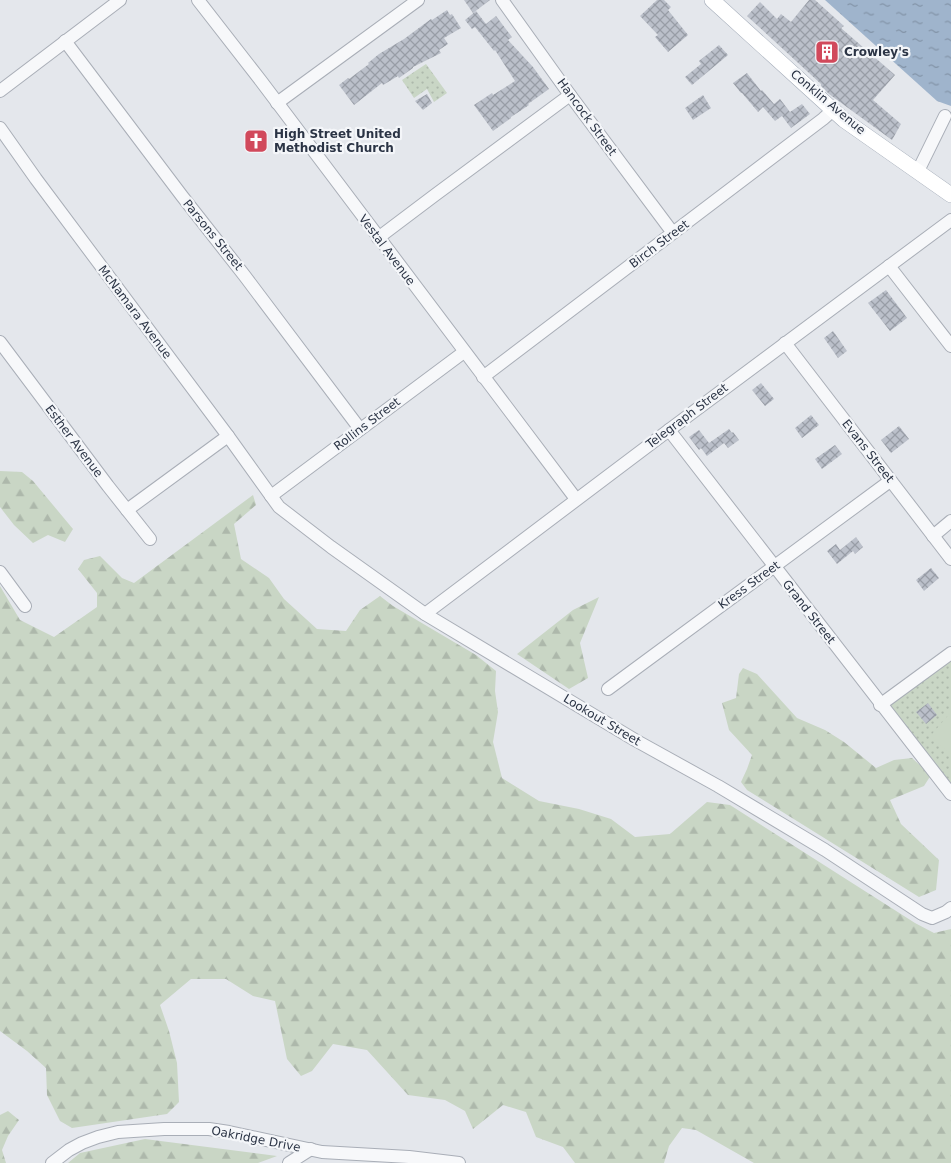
<svg xmlns="http://www.w3.org/2000/svg" width="951" height="1163" viewBox="0 0 951 1163" font-family="'DejaVu Sans',sans-serif">
<defs>
<pattern id="grass-dots" width="8" height="8" patternUnits="userSpaceOnUse" patternTransform="scale(1.25)"><rect width="8" height="8" fill="#c9d6c5"/><path d="M2 2h.1M6 6h.1" fill="none" stroke="#adb8ab" stroke-width="1.8" stroke-linecap="round"/></pattern>
<pattern id="forest-firs" width="22" height="20" patternUnits="userSpaceOnUse" patternTransform="scale(1.25)"><rect width="22" height="20" fill="#c9d6c5"/><path d="M5 1l3.5 6h-7zM16 11l3.5 6h-7z" fill="#adb8ab"/></pattern>
<pattern id="water-ripples" width="26" height="14" patternUnits="userSpaceOnUse" patternTransform="scale(1.25)"><rect width="26" height="14" fill="#9fb4cc"/><path d="M2 4q2-2 4 0t4 0M15 11q2-2 4 0t4 0" fill="none" stroke="#8293a7"/></pattern>
<pattern id="building-cross-hatch" width="8" height="8" patternUnits="userSpaceOnUse" patternTransform="scale(1.25)"><rect width="8" height="8" fill="#bbc0ca"/><path d="M0 0l8 8M0 8l8-8" fill="none" stroke="#989da6"/></pattern>
</defs>
<rect width="100%" height="100%" fill="#e4e7ec"/>
<g fill="url(#grass-dots)">
<polygon points="426,64 447,93 434,102 427,89 414,98 402,80"/>
<polygon points="951,657 951,788 886,705"/>
</g>
<g fill="url(#forest-firs)">
<polygon points="0,471 22,472 33,481 73,529 65,542 48,535 33,543 14,525 0,507"/>
<polygon points="253,495 256,505 234,524 241,559 269,578 284,599 317,629 346,631 360,610 380,596 393,606 476,655 496,671 495,691 498,712 493,742 502,778 539,801 579,809 611,819 635,837 670,834 707,802 730,805 915,923 934,933 951,929 951,1163 754,1163 696,1130 682,1128 669,1146 664,1163 575,1163 563,1147 536,1137 526,1112 503,1105 473,1129 465,1111 445,1100 408,1095 367,1050 333,1044 312,1071 301,1076 287,1059 275,1001 253,996 226,979 191,979 160,1005 169,1031 177,1063 179,1102 167,1114 72,1128 60,1121 47,1095 46,1068 27,1051 0,1031 0,586 20,620 54,637 97,607 97,593 78,569 84,560 100,556 122,578 134,583"/>
<polygon points="599,597 580,643 588,678 569,689 517,654 573,610"/>
<polygon points="743,668 757,674 797,718 825,730 844,742 876,768 894,760 912,758 931,775 924,786 890,800 901,824 939,860 936,890 919,897 747,790 741,782 747,769 752,755 729,730 722,703 736,698 739,674"/>
<polygon points="8,1111 19,1120 8,1136 2,1150 6,1163 0,1163 0,1115"/>
<polygon points="145,1139 277,1156 258,1163 68,1163 80,1153"/>
</g>
<polygon fill="#c9d6c5" points="951,712 951,754 934,740 932,734"/>
<polygon fill="url(#water-ripples)" points="825,0 951,0 951,106 937,101"/>
<g fill="url(#building-cross-hatch)">
<polygon points="464,0 490,0 473,13"/>
<polygon points="657,0 664,0 671,7 668,10 688,35 668,52 655,37 658,35 640,16"/>
<polygon points="809,0 815,0 844,26 841,28 895,75 873,100 901,124 892,140 829,94 821,86 821,84 747,16 760,2 777,19 781,14 791,22"/>
<polygon points="447,10 450,15 452,14 461,28 444,38 448,44 439,50 441,53 413,67 413,68 399,78 398,76 383,85 382,83 354,105 339,85 348,78 349,79 369,64 368,63 379,54 404,39 431,19 432,20"/>
<polygon points="476,11 486,24 496,16 512,37 508,40 533,67 549,89 528,104 529,105 511,117 511,118 493,131 474,105 492,93 493,95 515,81 495,50 494,51 475,27 472,29 465,20"/>
<polygon points="719,45 728,55 692,85 685,77 701,64 699,61"/>
<polygon points="747,73 761,91 762,90 774,104 780,99 790,112 802,104 810,114 791,128 782,116 775,121 763,107 758,112 742,93 741,93 733,83"/>
<polygon points="427,94 432,103 423,110 415,101"/>
<polygon points="703,95 711,108 693,120 685,108"/>
<polygon points="886,290 907,318 890,331 868,303"/>
<polygon points="833,331 847,351 838,358 824,338"/>
<polygon points="761,383 774,399 765,406 752,390"/>
<polygon points="811,415 819,425 802,438 795,428"/>
<polygon points="899,426 909,439 891,453 881,440"/>
<polygon points="729,429 732,433 733,432 739,440 728,448 724,443 707,456 701,448 699,450 689,437 699,430 709,443"/>
<polygon points="835,445 842,454 822,469 815,459"/>
<polygon points="856,537 863,547 855,554 853,551 837,564 827,551 836,544 840,550"/>
<polygon points="931,568 939,578 924,591 916,580"/>
<polygon points="928,703 937,715 926,724 916,712"/>
</g>
<g fill="none" stroke-linecap="round" stroke-linejoin="round">
<g stroke="#a9aeb7" stroke-width="14">
<g id="minor">
<polyline points="198,0 261,81 576,499"/>
<polyline points="502,0 570,95 673,233"/>
<polyline points="65,41 182,196 244,275 360,429"/>
<polyline points="0,91 120,0"/>
<polyline points="277,103 418,0"/>
<polyline points="0,128 36,179 228,436 279,507 331,547 425,614 635,740 718,786 825,850 922,914 932,918 946,912 951,908"/>
<polyline points="918,171 945,116"/>
<polyline points="378,238 435,195 570,95"/>
<polyline points="889,266 951,346"/>
<polyline points="0,342 108,486 150,539"/>
<polyline points="785,343 951,559"/>
<polyline points="483,377 823,119 833,110"/>
<polyline points="669,430 951,794"/>
<polyline points="271,496 464,352"/>
<polyline points="127,510 228,436"/>
<polyline points="933,536 951,521"/>
<polyline points="0,572 25,606"/>
<polyline points="425,614 669,430 951,220"/>
<polyline points="608,689 890,481"/>
<polyline points="880,705 951,653"/>
<polyline points="52,1163 69,1150 82,1143 98,1137 118,1132 164,1129 209,1129 229,1132 322,1152 409,1157 459,1163"/>
<polyline points="289,1163 311,1149"/>
</g>
</g>
<g stroke="#a3abb8" stroke-width="16">
<polyline id="major" points="712,0 844,120 951,195"/>
</g>
<use href="#minor" stroke="#f7f8fa" stroke-width="12"/>
<use href="#major" stroke="#fff" stroke-width="15"/>
</g>
<defs>
<g id="building-square" transform="scale(1.25)"><rect x="-9" y="-9" width="18" height="18" rx="4" fill="#d1495b" stroke="#f4f6f9"/><path d="M-4-6H4V6H1V3H-1V6H-4ZM-2.5-4.3h1.7v1.8h-1.7ZM.8-4.3h1.7v1.8H.8ZM-2.5-1h1.7V.8h-1.7ZM.8-1h1.7V.8H.8Z" fill="#fff"/></g>
<g id="church-square" transform="scale(1.25)"><rect x="-9" y="-9" width="18" height="18" rx="4" fill="#d1495b" stroke="#f4f6f9"/><path d="M-1.2-6h2.4v3.5h3.3v2.4h-3.3V6h-2.4V-.1h-3.3v-2.4h3.3Z" fill="#fff"/></g>
</defs>
<g fill-rule="evenodd">
<use href="#building-square" x="827" y="52"/>
<use href="#church-square" x="256" y="141"/>
</g>
<g text-anchor="middle" dominant-baseline="central" stroke-width="4.5" stroke-linejoin="round" paint-order="stroke">
<g font-size="12" font-weight="bold" fill="#2b3445" stroke="#f4f6f9" text-anchor="start">
<text x="844" y="52">Crowley's</text>
<text x="274" y="134">High Street United<tspan x="274" dy="14">Methodist Church</tspan></text>
</g>
<g font-size="12" fill="#2b3445" stroke="#f4f6f9">
<text transform="translate(828 102) rotate(40)">Conklin Avenue</text>
<text transform="translate(587 117) rotate(54)">Hancock Street</text>
<text transform="translate(213 235) rotate(51)">Parsons Street</text>
<text transform="translate(659 244) rotate(-37)">Birch Street</text>
<text transform="translate(387 250) rotate(53)">Vestal Avenue</text>
<text transform="translate(135 312) rotate(53)">McNamara Avenue</text>
<text transform="translate(687 416) rotate(-37)">Telegraph Street</text>
<text transform="translate(367 424) rotate(-37)">Rollins Street</text>
<text transform="translate(74 441) rotate(53)">Esther Avenue</text>
<text transform="translate(868 451) rotate(52)">Evans Street</text>
<text transform="translate(749 585) rotate(-36)">Kress Street</text>
<text transform="translate(809 612) rotate(52)">Grand Street</text>
<text transform="translate(602 720) rotate(31)">Lookout Street</text>
<text transform="translate(256 1139) rotate(11)">Oakridge Drive</text>
</g>
</g>
</svg>
